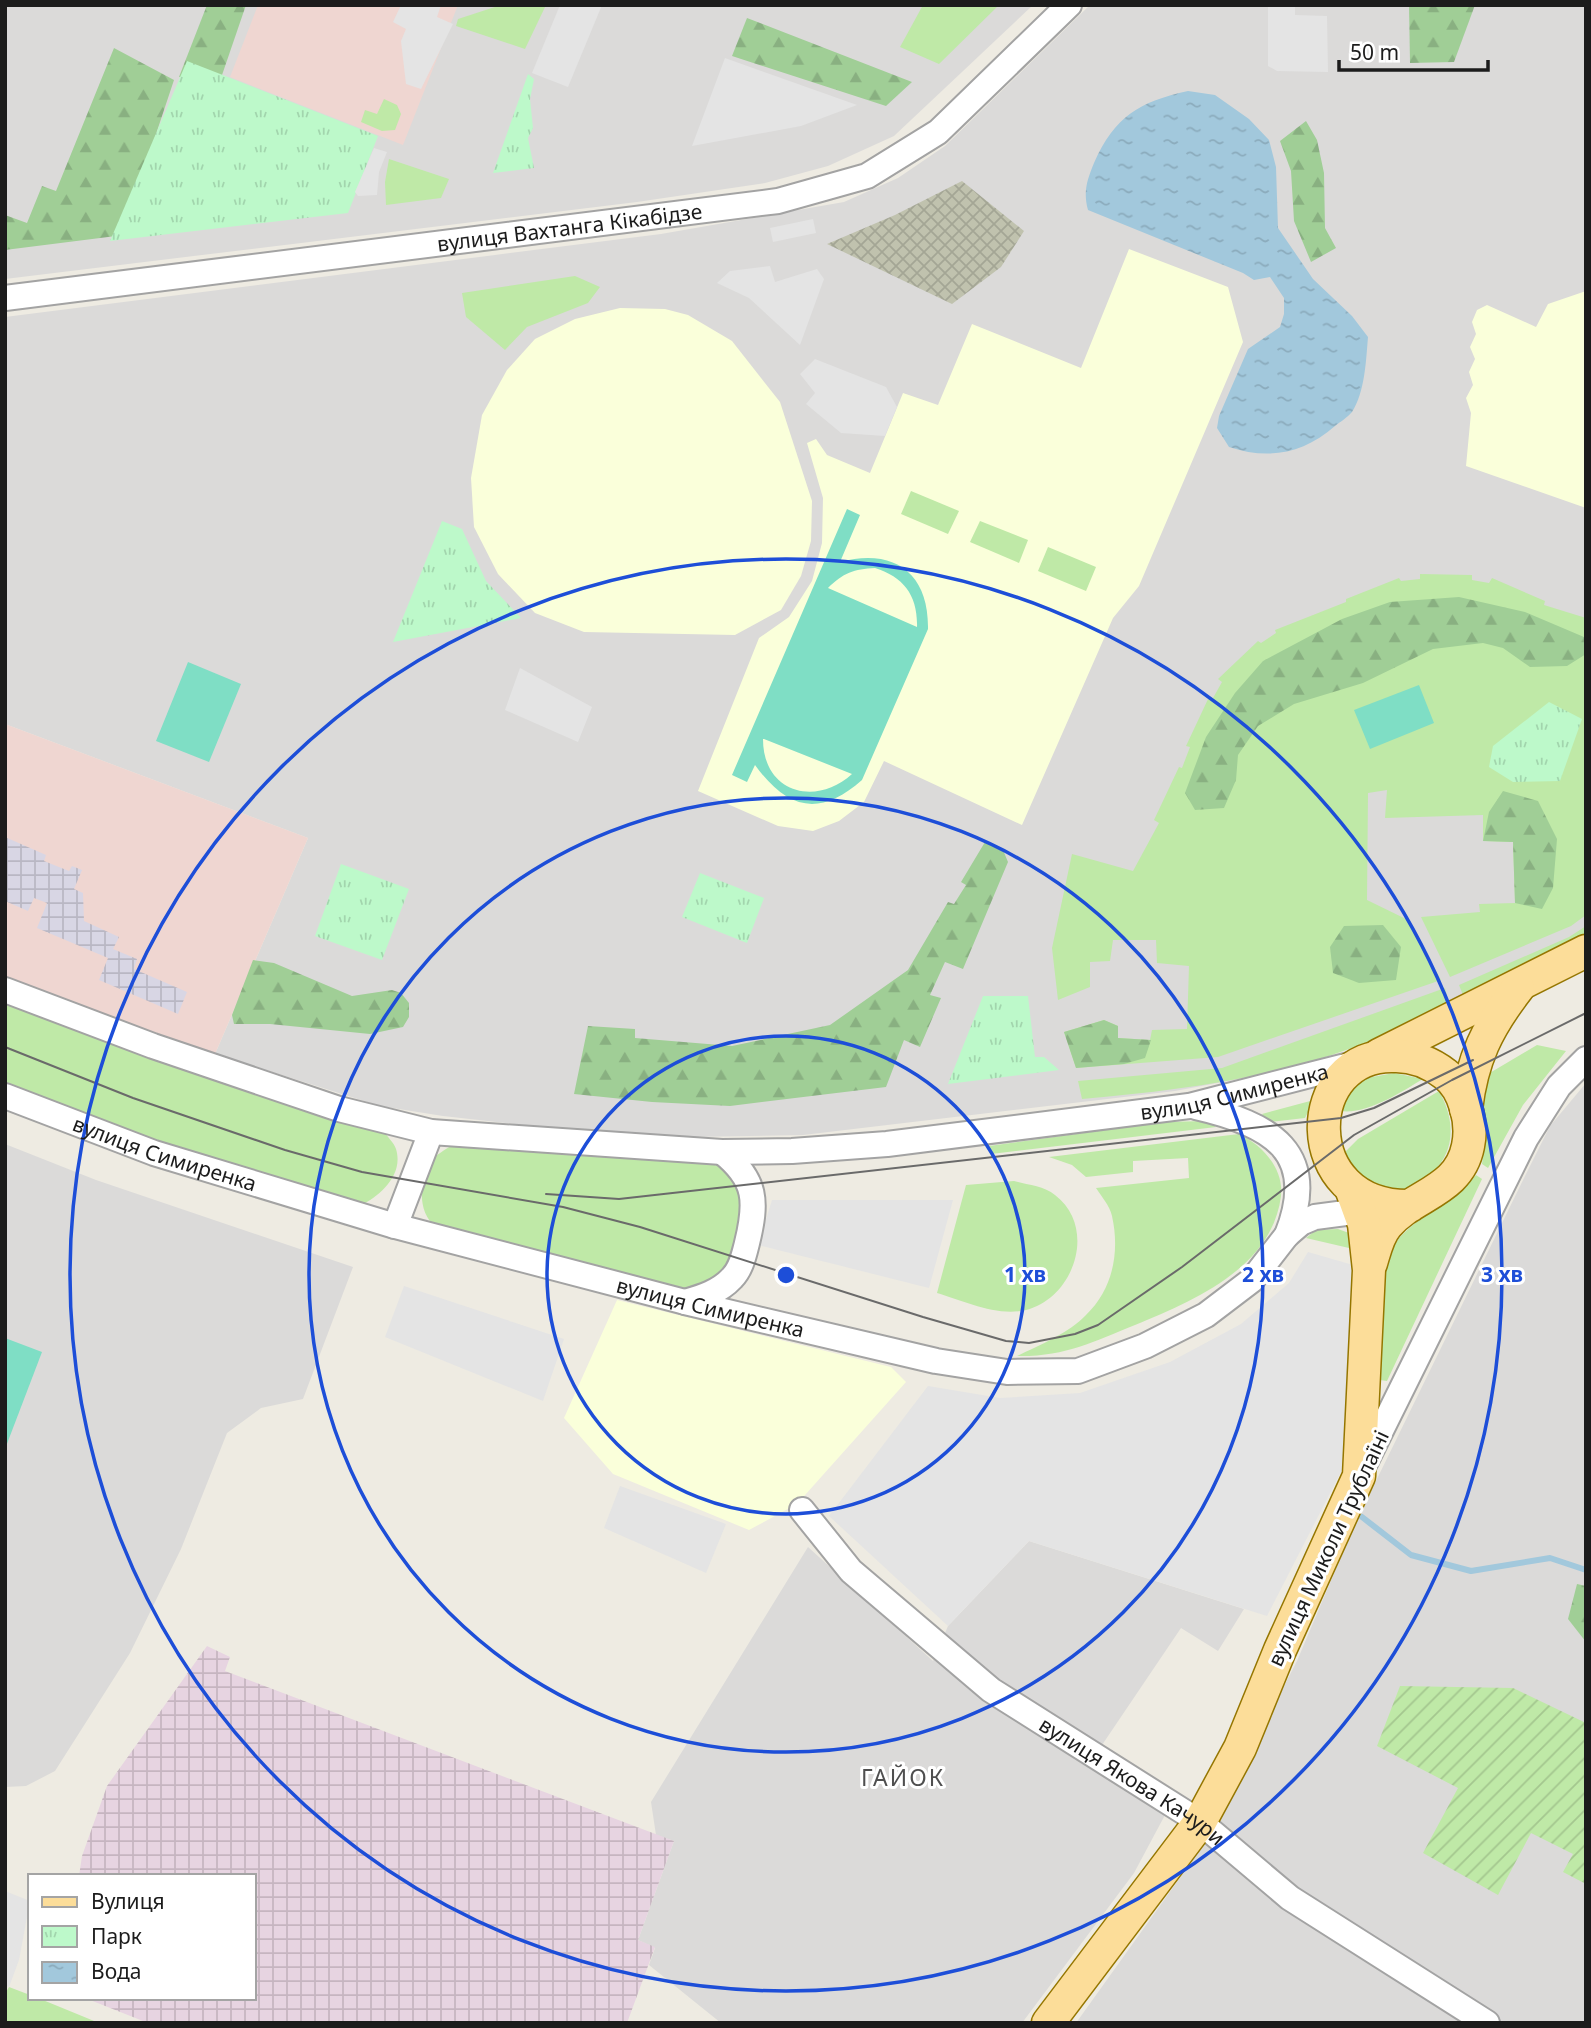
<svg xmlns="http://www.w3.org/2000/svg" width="1591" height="2028" viewBox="0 0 1591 2028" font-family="'Noto Sans',sans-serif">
<defs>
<pattern id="industrial-grid" width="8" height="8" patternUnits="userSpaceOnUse" patternTransform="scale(1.75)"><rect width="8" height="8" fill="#e7d4e1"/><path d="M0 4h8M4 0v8" fill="none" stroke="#c6b5c0"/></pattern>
<pattern id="construction-cross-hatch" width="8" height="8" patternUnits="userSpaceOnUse" patternTransform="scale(1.75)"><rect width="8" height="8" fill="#c0c2ae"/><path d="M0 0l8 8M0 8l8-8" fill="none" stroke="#a4a695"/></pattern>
<pattern id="forest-firs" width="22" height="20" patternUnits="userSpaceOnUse" patternTransform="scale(1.75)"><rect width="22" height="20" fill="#a0ce96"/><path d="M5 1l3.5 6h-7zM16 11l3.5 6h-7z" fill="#89b081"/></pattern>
<pattern id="park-tufts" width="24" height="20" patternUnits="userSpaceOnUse" patternTransform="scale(1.75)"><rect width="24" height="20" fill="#bdf9ca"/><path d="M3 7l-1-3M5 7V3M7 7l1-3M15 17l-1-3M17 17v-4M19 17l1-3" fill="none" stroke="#a2d5ad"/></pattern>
<pattern id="garden-furrows" width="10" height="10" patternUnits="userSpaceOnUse" patternTransform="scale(1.75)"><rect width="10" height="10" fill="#bfe9a7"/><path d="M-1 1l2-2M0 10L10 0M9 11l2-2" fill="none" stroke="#a4c78f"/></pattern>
<pattern id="plaza-grid" width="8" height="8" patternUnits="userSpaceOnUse" patternTransform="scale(1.75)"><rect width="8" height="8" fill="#d8d6e4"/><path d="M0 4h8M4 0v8" fill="none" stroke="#b9b7c3"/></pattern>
<pattern id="water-ripples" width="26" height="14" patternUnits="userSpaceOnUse" patternTransform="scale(1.75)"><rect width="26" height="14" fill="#a2c8dc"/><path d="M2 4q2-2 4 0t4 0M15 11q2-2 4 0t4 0" fill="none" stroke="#8babbc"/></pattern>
</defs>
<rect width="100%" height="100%" fill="#eeebe2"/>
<g fill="#dbdad9">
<polygon points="5,5 1033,5 894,136 828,166 765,183 637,202 5,279"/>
<polygon points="1090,5 1586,5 1586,945 1318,1060 1260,1075 1175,1091 803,1135 690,1137 569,1130 443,1116 380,1106 215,1054 308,838 5,724 5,317 661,234 844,202 898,178 945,146"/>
<polygon points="1586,1083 1586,2023 1076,2023 1197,1854 1297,1661 1354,1526 1525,1176 1550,1126"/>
<polygon points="5,1144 96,1180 353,1267 303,1399 261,1408 227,1433 181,1549 130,1653 55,1771 26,1786 5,1787"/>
<polygon points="1029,1541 1244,1609 1218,1651 1181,1628 1102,1745 1093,1765 1165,1815 1134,1873 1022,2023 721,2023 649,1965 655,1948 638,1940 674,1841 656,1835 651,1802 808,1547 933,1661 948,1626"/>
</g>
<g fill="#efd6d1">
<polygon points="258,5 458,5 403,145 230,77"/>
<polygon points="5,724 308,838 215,1054 86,1011 5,977"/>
</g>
<polygon fill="url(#industrial-grid)" points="207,1646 230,1657 225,1671 674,1841 638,1940 655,1947 627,2023 148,2023 85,1998 254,1998 254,1876 79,1876 82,1856 107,1786"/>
<g fill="#faffda">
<polygon points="1129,249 1228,287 1243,342 1139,586 1113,618 1022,825 884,761 864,802 839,821 813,831 778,826 698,791 759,638 789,617 812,581 822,543 823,498 807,443 816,439 827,455 870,473 903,393 938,405 972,324 1081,368"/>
<polygon points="1586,291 1586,508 1466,466 1471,413 1466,398 1473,385 1469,372 1475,359 1470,347 1476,334 1472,322 1477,310 1487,305 1536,327 1548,304"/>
<polygon points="620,308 665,309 688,315 732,341 780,402 812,501 811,541 801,576 781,610 735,635 584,632 535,613 498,574 474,527 471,478 482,415 507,370 535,339 575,319"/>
<polygon points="617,1300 891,1367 906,1382 797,1504 749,1530 613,1474 564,1418"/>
</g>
<polygon fill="url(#construction-cross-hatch)" points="962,181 1024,231 1001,267 952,304 827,244 895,215"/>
<g fill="#bfe9a7">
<polygon points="501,5 546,5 525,49 456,26 458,19"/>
<polygon points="923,5 999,5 939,64 900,47"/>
<polygon points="384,99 397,105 401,114 395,130 382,131 361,122 365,110 377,114"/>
<polygon points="389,159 449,179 441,198 386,205 385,182"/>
<polygon points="575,276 600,287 588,303 527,327 505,350 466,317 462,293"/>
<polygon points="911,491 959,511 948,534 901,514"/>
<polygon points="980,521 1028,540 1019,563 970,542"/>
<polygon points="1048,547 1096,567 1086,591 1038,571"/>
<polygon points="1420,574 1472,575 1472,580 1489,583 1492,578 1545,601 1544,605 1586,618 1586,915 1571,926 1450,977 1421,917 1480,912 1479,904 1515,903 1513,842 1483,841 1483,815 1385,818 1387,790 1368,793 1367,900 1408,920 1441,980 1218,1057 1076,1068 1064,1032 1104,1020 1118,1026 1118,1038 1150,1040 1152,1030 1187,1029 1189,966 1157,963 1156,940 1113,940 1110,961 1090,962 1090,987 1058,1000 1052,948 1072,854 1133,871 1159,823 1154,820 1179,767 1182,768 1190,747 1186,746 1209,697 1213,698 1222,682 1218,679 1258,641 1261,643 1276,633 1275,630 1346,602 1346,599 1399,578 1401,581 1420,579"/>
<polygon points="1586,926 1586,945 1465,1000 1459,985 1569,937"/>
<path d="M1445,988L1450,1007C1407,1026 1361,1047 1315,1060C1239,1083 1161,1092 1082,1099L1078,1081L1222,1068Z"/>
<path d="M5,1003L133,1051L383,1131C387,1136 394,1143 396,1149C404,1175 380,1196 360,1206L134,1134L5,1086Z"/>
<path d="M1537,1045L1566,1051L1523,1105L1488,1168L1482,1164C1488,1135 1479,1106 1483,1077Z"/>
<path d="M1394,1073L1423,1079C1401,1092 1367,1115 1340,1111L1344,1095L1367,1078Z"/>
<path d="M1439,1091C1464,1136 1448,1174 1400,1192C1377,1185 1351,1179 1345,1152L1358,1139Z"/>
<polygon points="1314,1100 1305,1118 1270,1122 1262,1114"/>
<polygon points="1207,1121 1216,1127 991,1154 989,1146 1163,1122"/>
<path d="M1239,1134C1262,1145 1284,1168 1281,1196C1272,1268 1193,1301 1135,1325C1093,1342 1064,1357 1017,1356C1040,1345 1069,1333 1086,1315C1113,1289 1120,1252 1112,1216C1110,1206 1101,1196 1096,1188L1189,1178L1188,1158L1133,1161V1172L1086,1177L1072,1165L1049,1157Z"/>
<path d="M453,1145L707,1163C713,1165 722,1166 727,1170C756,1191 739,1267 712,1284C707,1288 697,1288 691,1290L436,1227C417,1212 419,1182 431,1162C435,1155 446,1149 453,1145Z"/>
<path d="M1476,1175L1482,1179L1387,1381L1380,1380C1382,1346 1377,1261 1400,1237C1423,1213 1454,1201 1476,1175Z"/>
<path d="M1014,1181C1028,1185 1044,1186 1055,1195C1098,1228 1074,1298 1026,1310C997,1317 964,1301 937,1293L966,1185Z"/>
<polygon points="1338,1229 1349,1233 1352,1245 1349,1248 1306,1238 1316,1230"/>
<polygon points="9,1987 30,1995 30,1998 38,1998 99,2023 5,2023 5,1994"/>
</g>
<g fill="url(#forest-firs)">
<polygon points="207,5 246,5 221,78 179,77"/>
<polygon points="1409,5 1475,5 1454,62 1410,63"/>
<polygon points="747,18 912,82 886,106 732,56"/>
<polygon points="114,48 174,80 143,173 116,236 5,250 5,215 27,223 42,186 56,191"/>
<polygon points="1306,121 1317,140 1324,173 1325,228 1336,248 1311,262 1294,221 1291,171 1280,141"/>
<polygon points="1459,597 1525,612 1584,637 1586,654 1567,666 1530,667 1503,648 1483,643 1433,649 1363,683 1294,704 1258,726 1238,755 1236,780 1224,808 1195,810 1185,793 1206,737 1235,693 1263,661 1342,619 1390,602"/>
<polygon points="1503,791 1538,801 1557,839 1553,888 1542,909 1515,903 1513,842 1483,841 1489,812"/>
<polygon points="985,842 1003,850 1008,862 963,969 945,962 930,995 941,998 920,1047 904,1040 886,1087 730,1106 652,1102 574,1094 588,1026 635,1029 635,1038 732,1046 830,1025 908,970 948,902 954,904 966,885 961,882"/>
<polygon points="1383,925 1401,947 1396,980 1359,983 1333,973 1330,947 1344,926"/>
<polygon points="253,960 274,963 352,996 392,990 401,993 409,1003 409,1017 403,1027 370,1034 270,1024 234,1024 232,1015"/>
<polygon points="1104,1020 1118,1026 1118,1038 1151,1040 1145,1058 1124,1064 1076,1068 1064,1032"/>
<polygon points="1577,1584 1586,1586 1586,1642 1568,1619"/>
</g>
<g fill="url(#park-tufts)">
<polygon points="187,61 378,136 348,213 110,241"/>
<polygon points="528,74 534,79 530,99 533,128 528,138 534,168 493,173"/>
<polygon points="442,521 462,529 486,581 521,618 393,642"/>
<polygon points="1549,702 1582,719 1560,781 1513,782 1489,767 1493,746"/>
<polygon points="341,864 409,889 382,960 315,936"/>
<polygon points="700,873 764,898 747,943 682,917"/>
<polygon points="983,996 1028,996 1035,1057 1044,1057 1059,1070 948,1084"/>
</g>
<polygon fill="url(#garden-furrows)" points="1400,1686 1513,1688 1586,1723 1586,1884 1563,1872 1573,1854 1531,1833 1498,1895 1423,1853 1458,1788 1377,1746"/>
<g fill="#7fdec5" fill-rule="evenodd">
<path d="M847,509L860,515L840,562C893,548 929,572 928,629L862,780C819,818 787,809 755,765L747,782L732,775ZM875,568C904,577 918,596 917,627L828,588C843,573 854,569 875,568ZM763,739H764L852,774C816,807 763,793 763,739Z"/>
<polygon points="188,662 241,684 209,762 156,741"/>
<polygon points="1419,685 1434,723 1370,749 1354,710"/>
<polygon points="5,1338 42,1352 5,1449"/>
</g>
<g fill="#e4e4e4">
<polygon points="401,5 441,5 437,17 453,24 421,89 406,84 401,41 406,29 393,22"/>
<polygon points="560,5 602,5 568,87 532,73"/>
<polygon points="1268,5 1295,5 1295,15 1327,16 1328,72 1277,71 1268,66"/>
<polygon points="725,58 857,105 801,126 692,146"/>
<polygon points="374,148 387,152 379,172 377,195 358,196 355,192"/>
<polygon points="813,219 816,233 773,242 770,228"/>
<polygon points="770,266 775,282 817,269 824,279 800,345 749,298 717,283 730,271"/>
<polygon points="815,359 886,387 897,407 885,436 841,433 806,404 815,393 800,374"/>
<polygon points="520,668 592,707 578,742 505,710"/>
<polygon points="772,1200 953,1200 929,1288 758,1245"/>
<polygon points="1308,1252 1353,1265 1346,1462 1267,1616 1029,1541 948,1626 829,1516 928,1386 1000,1398 1080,1393 1170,1362 1241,1324 1289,1283"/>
<polygon points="404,1286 564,1339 543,1401 385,1337"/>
<polygon points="620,1486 726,1524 706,1573 604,1528"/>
<polygon points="5,1891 30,1901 19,1960 9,1987 5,1985"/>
</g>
<polygon fill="url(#plaza-grid)" points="5,837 46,855 44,861 69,871 72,866 82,870 74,889 83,893 84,921 119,937 113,949 137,959 134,969 187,992 178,1014 99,980 108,958 37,928 47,903 34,898 28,911 5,901"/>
<path fill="url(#water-ripples)" d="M1188,91L1215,95L1249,119L1269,140L1276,167L1278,228L1313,279L1352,316L1368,337C1366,361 1365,392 1352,412C1348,417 1340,422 1335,426C1303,454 1268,460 1229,447L1217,428L1219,416L1248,349L1280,327L1284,314V298L1270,277L1254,280L1243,273L1088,210C1083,192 1087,180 1094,163C1115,116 1139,102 1188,91Z"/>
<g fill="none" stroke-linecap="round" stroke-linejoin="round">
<polyline stroke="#a2c8dc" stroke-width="6" points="1362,1517 1411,1555 1471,1571 1550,1558 1586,1570"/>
<g stroke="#a3a3a3" stroke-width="28">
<g id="minor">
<path id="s1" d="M5,298L778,201L867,176L938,132L1069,5"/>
<path id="s2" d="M5,990L153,1046L339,1109L431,1132L722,1152L792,1151L887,1144L1189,1106L1353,1064"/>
<path id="s3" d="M5,1096L154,1153L395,1226L685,1302L936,1361L1007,1372L1078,1371L1145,1346L1206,1315L1252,1280L1287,1235L1301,1223L1315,1217L1376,1209"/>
<path d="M1196,1107C1271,1124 1320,1152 1287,1235"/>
<polyline points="395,1226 431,1132"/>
<path d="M685,1302C702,1297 719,1292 732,1278C741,1269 744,1255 747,1243C757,1202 757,1180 722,1152"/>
<polyline points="1362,1469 1526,1138 1559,1086 1586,1059"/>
<path id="s4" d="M802,1510L851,1571L991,1690L1200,1822L1290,1898L1487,2023"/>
</g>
</g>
<g stroke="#957600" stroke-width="35">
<g id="major">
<polyline points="1379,1055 1586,951"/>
<path d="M1466,1109C1472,1059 1487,1028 1518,988"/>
<path d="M1371,1263C1375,1250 1378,1235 1387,1225C1413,1194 1459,1192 1468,1146C1473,1123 1465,1089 1445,1074C1431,1063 1413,1056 1396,1056C1300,1051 1295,1208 1410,1206"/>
<polyline points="1048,2023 1200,1822 1240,1748 1280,1650 1359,1476 1369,1270 1364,1224 1352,1191"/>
</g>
</g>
<use href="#minor" stroke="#fff" stroke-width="24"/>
<use href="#major" stroke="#fcdd99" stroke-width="32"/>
<g stroke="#6a6a6a" stroke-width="2">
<polyline points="5,1047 133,1098 285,1150 362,1172 563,1207 640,1227 923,1317 1006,1341 1029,1343 1075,1334 1098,1325 1182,1267 1354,1135 1452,1080 1586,1013"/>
<polyline points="546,1194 619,1199 1341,1118 1374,1108 1473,1060"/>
</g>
</g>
<g fill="none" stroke="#1d4ed8" stroke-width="3.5">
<circle cx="786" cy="1275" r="239"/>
<circle cx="786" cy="1275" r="477"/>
<circle cx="786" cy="1275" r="716"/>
</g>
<g text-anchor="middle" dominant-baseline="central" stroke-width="6" stroke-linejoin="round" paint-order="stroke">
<g font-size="21" fill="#1c1c1c" stroke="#fff">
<text stroke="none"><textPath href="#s1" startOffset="569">вулиця Вахтанга Кікабідзе</textPath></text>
<text stroke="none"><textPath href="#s2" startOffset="1258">вулиця Симиренка</textPath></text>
<text stroke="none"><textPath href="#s3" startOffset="170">вулиця Симиренка</textPath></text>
<text stroke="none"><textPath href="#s3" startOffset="737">вулиця Симиренка</textPath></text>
<text transform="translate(1328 1548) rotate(-65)">вулиця Миколи Трублаїні</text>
<text stroke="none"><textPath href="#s4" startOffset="430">вулиця Якова Качури</textPath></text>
</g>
<g font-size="23" letter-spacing="2" fill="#4f4f4f" stroke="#fff">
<text x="903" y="1777">ГАЙОК</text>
</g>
</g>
<circle cx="786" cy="1275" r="10" fill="#1d4ed8" stroke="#fff" stroke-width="3.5"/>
<g font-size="21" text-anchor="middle" font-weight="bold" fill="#1d4ed8" stroke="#fff" stroke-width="6" stroke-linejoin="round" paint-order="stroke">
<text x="1025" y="1282">1 хв</text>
<text x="1263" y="1282">2 хв</text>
<text x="1502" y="1282">3 хв</text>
</g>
<rect width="1591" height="2028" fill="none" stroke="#1c1c1c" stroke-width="14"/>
<rect x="28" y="1874" width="228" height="126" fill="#ffffff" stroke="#a4a4a4" stroke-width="2"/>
<rect x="42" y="1897" width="35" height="10" fill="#fcdd99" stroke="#a4a4a4" stroke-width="2"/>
<text x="91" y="1909" font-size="21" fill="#1c1c1c">Вулиця</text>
<rect x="42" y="1926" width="35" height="21" fill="url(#park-tufts)" stroke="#a4a4a4" stroke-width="2"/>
<text x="91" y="1944" font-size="21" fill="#1c1c1c">Парк</text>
<rect x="42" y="1962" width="35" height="21" fill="url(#water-ripples)" stroke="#a4a4a4" stroke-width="2"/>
<text x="91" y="1979" font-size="21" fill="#1c1c1c">Вода</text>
<path d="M1339 60v10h149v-10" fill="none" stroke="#1c1c1c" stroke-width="3.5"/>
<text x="1350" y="60" font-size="21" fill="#1c1c1c" stroke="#ffffff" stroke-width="5" paint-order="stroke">50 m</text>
</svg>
